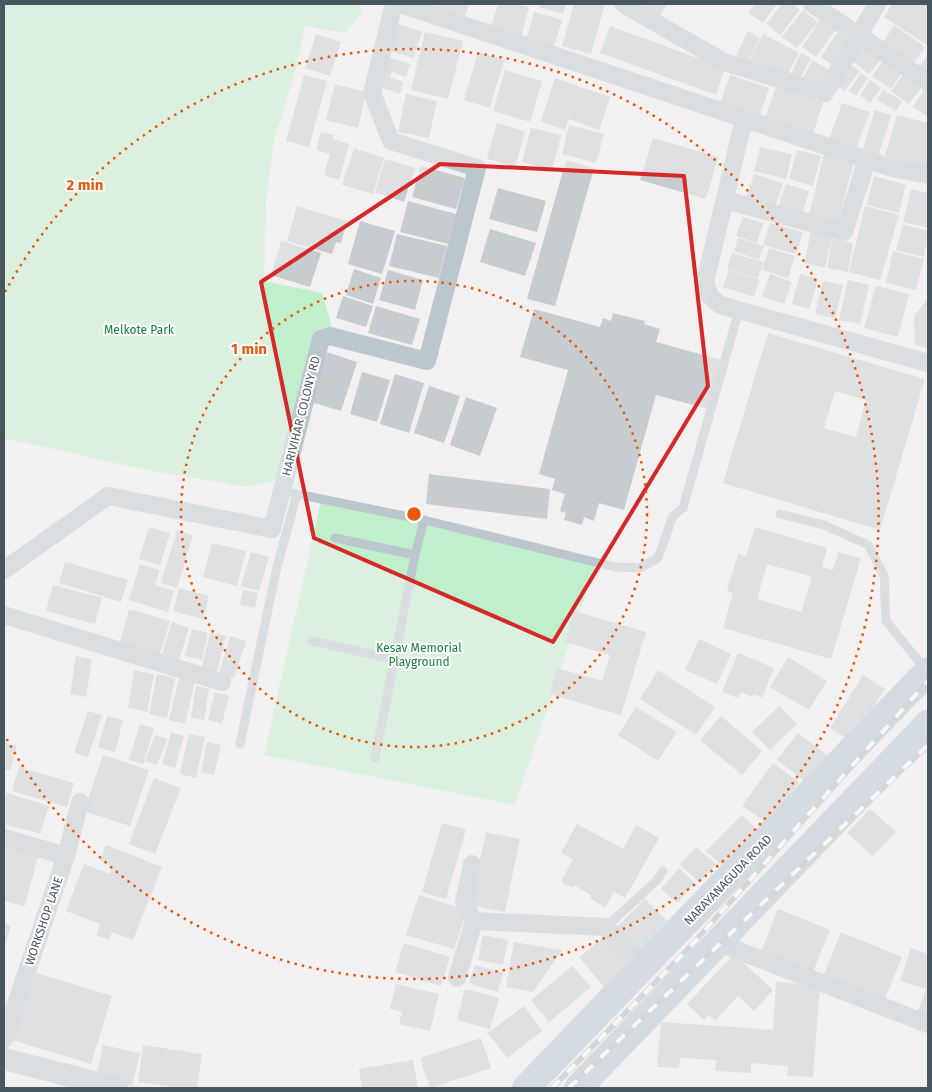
<svg xmlns="http://www.w3.org/2000/svg" width="932" height="1092" viewBox="0 0 932 1092" font-family="'Fira Sans',sans-serif">
<rect width="100%" height="100%" fill="#f3f0f1"/>
<g fill="#bff0cb">
<polygon points="4,4 358,4 363,11 345,33 305,26 295,73 274,140 266,202 264,281 322,293 332,327 320,369 280,479 247,487 146,470 4,438"/>
<polygon points="321,501 596,564 515,805 264,755"/>
</g>
<g fill="#c7ccd0" fill-rule="evenodd">
<polygon points="411,4 469,4 464,20"/>
<polygon points="498,4 516,4 529,7 521,37 490,29"/>
<polygon points="541,4 566,4 563,14 540,7"/>
<polygon points="574,4 605,4 591,54 562,46"/>
<polygon points="624,4 667,4 656,22"/>
<polygon points="755,4 777,4 763,23 748,13"/>
<polygon points="782,4 792,4 800,10 780,35 766,24"/>
<polygon points="892,4 928,4 928,46 884,17"/>
<polygon points="803,10 818,22 797,48 782,37"/>
<polygon points="534,12 562,20 553,49 526,41"/>
<polygon points="823,16 838,26 816,57 802,47"/>
<polygon points="396,23 422,32 413,58 387,50"/>
<polygon points="894,25 925,47 911,67 881,46"/>
<polygon points="610,26 725,68 716,95 600,53"/>
<polygon points="841,27 853,35 833,65 821,57"/>
<polygon points="748,31 760,38 748,61 736,55"/>
<polygon points="425,32 463,41 448,99 411,90"/>
<polygon points="316,34 341,42 330,76 305,68"/>
<polygon points="763,34 799,53 785,79 749,61"/>
<polygon points="866,42 884,56 869,74 851,60"/>
<polygon points="478,52 504,60 490,108 464,100"/>
<polygon points="801,53 811,58 799,80 790,76"/>
<polygon points="928,53 928,78 917,71"/>
<polygon points="385,56 410,64 406,77 392,72 390,77 404,82 400,94 375,85"/>
<polygon points="886,57 904,69 891,89 872,76"/>
<polygon points="812,60 830,70 821,87 803,78"/>
<polygon points="849,63 860,71 844,91 833,83"/>
<polygon points="505,70 542,81 530,122 493,111"/>
<polygon points="905,72 923,85 909,104 891,91"/>
<polygon points="861,73 868,78 856,96 849,91"/>
<polygon points="304,75 327,81 309,147 286,141"/>
<polygon points="730,75 769,88 758,120 719,107"/>
<polygon points="555,78 610,97 599,130 569,119 565,130 541,121"/>
<polygon points="778,80 825,96 813,134 765,119"/>
<polygon points="870,80 881,88 870,103 860,95"/>
<polygon points="335,84 366,92 358,128 326,120"/>
<polygon points="927,85 928,86 928,117 913,107"/>
<polygon points="883,90 902,101 896,111 877,100"/>
<polygon points="406,94 437,101 429,138 398,132"/>
<polygon points="842,103 870,112 856,149 829,140"/>
<polygon points="875,110 891,115 879,154 863,149"/>
<polygon points="897,115 928,123 927,168 885,156"/>
<polygon points="497,123 525,131 515,167 487,159"/>
<polygon points="569,125 604,134 596,163 562,154"/>
<polygon points="531,128 561,135 552,170 522,162"/>
<polygon points="321,132 334,135 333,139 349,144 339,180 324,175 330,154 316,150"/>
<polygon points="653,138 718,157 706,199 640,180"/>
<polygon points="760,147 792,154 786,179 754,171"/>
<polygon points="354,148 384,158 373,194 342,185"/>
<polygon points="797,150 821,156 813,186 789,179"/>
<polygon points="824,154 854,161 837,226 808,219"/>
<polygon points="385,159 415,168 404,202 375,192"/>
<polygon points="566,160 594,168 555,306 527,299"/>
<polygon points="421,166 465,178 456,209 412,197"/>
<polygon points="754,174 783,183 775,208 746,199"/>
<polygon points="874,176 906,185 899,213 867,205"/>
<polygon points="786,184 809,191 801,218 777,210"/>
<polygon points="498,188 546,201 537,232 489,219"/>
<polygon points="911,189 928,193 928,228 903,222"/>
<polygon points="408,201 456,214 448,244 400,232"/>
<polygon points="297,206 347,221 341,243 336,242 332,254 287,241"/>
<polygon points="865,206 899,215 880,280 849,272"/>
<polygon points="743,217 763,223 757,243 736,236"/>
<polygon points="360,221 395,231 382,274 348,264"/>
<polygon points="770,223 803,232 796,254 763,245"/>
<polygon points="903,224 928,231 924,257 896,250"/>
<polygon points="812,227 833,232 825,268 804,263"/>
<polygon points="490,229 536,243 525,276 480,262"/>
<polygon points="397,234 447,246 439,278 389,266"/>
<polygon points="738,238 764,246 759,260 734,251"/>
<polygon points="832,239 853,243 848,272 827,268"/>
<polygon points="281,241 321,253 310,287 271,275"/>
<polygon points="769,248 795,256 788,278 762,270"/>
<polygon points="893,251 924,259 916,290 886,283"/>
<polygon points="732,253 763,262 758,278 727,269"/>
<polygon points="354,269 381,278 373,304 346,295"/>
<polygon points="388,270 423,280 415,310 379,300"/>
<polygon points="729,270 759,279 754,297 723,287"/>
<polygon points="770,274 792,282 784,304 762,296"/>
<polygon points="800,274 818,279 809,309 792,304"/>
<polygon points="848,280 869,285 860,324 839,320"/>
<polygon points="823,281 843,285 835,318 815,314"/>
<polygon points="876,286 909,294 898,337 864,328"/>
<polygon points="343,296 373,306 366,327 336,318"/>
<polygon points="928,298 928,349 915,345 914,316"/>
<polygon points="376,306 420,319 412,345 368,333"/>
<polygon points="534,309 600,327 603,318 611,321 613,313 645,321 644,324 660,329 656,342 725,361 712,410 656,395 624,510 599,503 594,521 584,517 582,525 564,520 566,513 560,511 565,494 552,490 555,479 539,474 568,370 520,357"/>
<path d="M768,333L925,379L880,530L723,483ZM835,391L866,400L856,437L824,428Z"/>
<polygon points="327,352 357,362 341,411 311,402"/>
<polygon points="362,372 390,380 377,422 350,414"/>
<polygon points="395,374 424,383 409,433 380,424"/>
<polygon points="429,386 460,396 444,443 414,433"/>
<polygon points="466,397 497,408 480,456 450,445"/>
<polygon points="429,474 550,489 547,519 426,504"/>
<polygon points="149,527 170,533 160,565 139,559"/>
<path d="M755,527L827,548L822,567L833,570L838,552L861,558L831,659L723,628L733,593L727,591L738,554L746,556ZM767,564L812,577L801,612L757,599Z"/>
<polygon points="177,530 193,535 177,588 161,583"/>
<polygon points="212,543 246,551 237,586 203,577"/>
<polygon points="251,552 269,557 259,591 241,586"/>
<polygon points="65,562 128,580 121,602 59,583"/>
<polygon points="140,564 160,570 155,585 174,591 168,612 129,600"/>
<polygon points="53,585 102,598 95,624 46,611"/>
<polygon points="179,588 209,596 203,619 173,611"/>
<polygon points="243,590 258,593 255,608 240,605"/>
<polygon points="129,609 170,621 158,660 118,649"/>
<polygon points="574,611 646,632 621,715 550,694 557,668 602,681 610,655 565,642"/>
<polygon points="172,622 189,628 178,663 161,657"/>
<polygon points="192,629 208,633 202,660 185,656"/>
<polygon points="210,633 226,636 217,672 201,669"/>
<polygon points="230,636 246,641 234,679 219,674"/>
<polygon points="699,639 731,654 717,684 685,670"/>
<polygon points="738,653 774,668 762,698 754,694 752,697 741,692 738,698 722,692"/>
<polygon points="76,656 92,659 86,697 70,694"/>
<polygon points="788,657 827,681 809,710 770,687"/>
<polygon points="134,670 154,674 147,712 128,708"/>
<polygon points="658,670 715,707 696,735 640,699"/>
<polygon points="157,674 175,678 167,718 149,714"/>
<polygon points="863,675 885,689 851,741 830,728"/>
<polygon points="179,678 195,681 185,724 169,720"/>
<polygon points="196,686 209,689 204,720 191,718"/>
<polygon points="215,692 229,696 222,724 208,720"/>
<polygon points="779,706 797,724 770,750 752,732"/>
<polygon points="636,707 677,732 658,761 618,735"/>
<polygon points="88,711 102,715 88,757 74,753"/>
<polygon points="107,716 123,720 115,752 98,747"/>
<polygon points="721,716 762,751 742,775 700,740"/>
<polygon points="140,724 154,728 143,764 129,760"/>
<polygon points="171,732 184,736 175,768 162,764"/>
<polygon points="798,733 829,757 808,784 777,760"/>
<polygon points="189,734 205,737 196,778 180,774"/>
<polygon points="155,735 167,739 157,765 145,761"/>
<polygon points="4,742 17,746 10,770 4,769"/>
<polygon points="207,742 221,745 214,775 201,772"/>
<polygon points="103,755 149,770 130,826 84,811"/>
<polygon points="773,763 799,782 769,824 742,806"/>
<polygon points="19,767 74,783 67,807 12,791"/>
<polygon points="154,778 181,788 155,854 129,844"/>
<polygon points="7,793 49,806 40,834 4,824 4,805"/>
<polygon points="870,809 896,832 873,856 847,833"/>
<polygon points="742,815 757,829 721,865 706,851"/>
<polygon points="442,823 466,829 446,899 422,892"/>
<polygon points="577,824 623,849 636,825 659,838 625,898 614,892 605,907 590,898 591,895 574,885 572,888 561,882 573,859 561,853"/>
<polygon points="486,832 520,839 505,912 470,905"/>
<polygon points="106,845 162,867 133,940 112,932 109,940 96,935 100,924 66,911 84,864 109,874 112,866 100,861"/>
<polygon points="4,847 38,856 25,906 4,901"/>
<polygon points="696,847 716,864 699,882 680,865"/>
<polygon points="679,868 695,883 677,903 661,889"/>
<polygon points="419,895 467,910 454,949 406,935"/>
<polygon points="645,899 671,925 642,954 616,928"/>
<polygon points="778,909 830,930 813,972 761,952"/>
<polygon points="4,924 11,926 4,947"/>
<polygon points="841,932 902,957 884,1001 823,977"/>
<polygon points="608,934 632,964 604,987 579,957"/>
<polygon points="483,935 508,940 503,965 478,960"/>
<polygon points="514,942 562,950 533,992 506,987"/>
<polygon points="404,943 450,957 441,986 395,972"/>
<polygon points="911,948 928,954 928,1017 917,1013 926,989 900,981"/>
<polygon points="734,954 773,990 754,1011 738,996 715,1021 709,1015 704,1020 687,1004"/>
<polygon points="475,965 503,973 498,992 469,983"/>
<polygon points="572,966 591,987 549,1022 531,1000"/>
<polygon points="33,972 112,996 91,1064 12,1040"/>
<polygon points="776,982 820,985 813,1077 787,1076 788,1066 751,1063 751,1073 715,1071 716,1060 680,1058 679,1068 657,1067 661,1022 773,1030"/>
<polygon points="396,984 439,994 430,1031 399,1024 402,1012 390,1009"/>
<polygon points="465,989 499,998 490,1029 457,1020"/>
<polygon points="524,1006 542,1031 507,1058 488,1033"/>
<polygon points="481,1038 491,1068 430,1088 420,1058"/>
<polygon points="103,1045 140,1053 132,1086 96,1078"/>
<polygon points="143,1045 202,1054 197,1088 181,1088 138,1082"/>
<polygon points="413,1060 418,1088 362,1088 359,1069"/>
</g>
<g fill="none" stroke-linecap="round" stroke-linejoin="round">
<g stroke="#bcc7cd" stroke-width="9">
<polyline points="292,493 424,520"/>
<polyline points="780,514 824,525 868,545 884,575 886,621 926,670"/>
<polyline points="335,538 415,555"/>
<polyline points="312,641 394,659"/>
<polyline points="240,744 276,571 297,494"/>
<polyline points="375,758 415,555 424,520 615,567 640,568 658,558 673,516 683,508 739,310"/>
<polyline points="606,927 655,882 663,871"/>
</g>
<g stroke="#bcc7cd" stroke-width="18">
<polyline points="400,4 892,168 928,175"/>
<polyline points="623,4 724,62 825,93 877,4"/>
<polyline points="812,4 928,82"/>
<polyline points="744,119 705,282 710,296 720,305 928,363"/>
<polyline points="725,200 844,232 867,160"/>
<polyline points="4,570 108,496 272,529 321,339 330,336 427,361 477,168 391,141 372,93 394,4"/>
<polyline points="4,615 222,682"/>
<polyline points="4,838 66,856"/>
<polyline points="472,864 464,902 474,921"/>
<polyline points="716,942 928,1024"/>
<polyline points="457,978 474,921 606,927 644,968"/>
<polyline points="4,1039 66,856 80,802"/>
</g>
<polyline stroke="#bcc7cd" stroke-width="22" points="4,1059 117,1088"/>
<g stroke="#b0c4cf" stroke-width="28">
<polyline points="526,1088 928,671"/>
<polyline points="578,1088 928,724"/>
</g>
<g stroke="#b2b7bb" stroke-width="5.5">
<g id="rail">
<polyline points="552,1088 688,949 928,681"/>
<polyline points="569,1088 928,745"/>
</g>
</g>
<use href="#rail" stroke="#fff" stroke-width="4" stroke-dasharray="11" stroke-linecap="butt"/>
</g>
<path d="M0 0H932V1092H0ZM440,164L684,176L708,386L553,642L314,538L261,282Z" fill="#f3f0f1" fill-opacity=".55" fill-rule="evenodd"/>
<path fill="none" stroke="#d62828" stroke-width="4" stroke-linejoin="round" d="M440,164L684,176L708,386L553,642L314,538L261,282Z"/>
<g fill="none" stroke="#e8590c" stroke-width="2.5" stroke-dasharray="2.5 5">
<circle cx="414" cy="514" r="233"/>
<path d="M5 292A465 465 0 1 1 5 736"/>
</g>
<g text-anchor="middle" dominant-baseline="central" stroke-width="4" stroke-linejoin="round" paint-order="stroke">
<g font-size="12" fill="#16823c" stroke="#fff">
<text x="139" y="330">Melkote Park</text>
<text x="419" y="648">Kesav Memorial<tspan x="419" dy="14">Playground</tspan></text>
</g>
<g font-size="12" fill="#48575e" stroke="#fff">
<text transform="translate(301 416) rotate(-76)">HARIVIHAR COLONY RD</text>
<text transform="translate(728 880) rotate(-46)">NARAYANAGUDA ROAD</text>
<text transform="translate(44 921) rotate(-71)">WORKSHOP LANE</text>
</g>
</g>
<circle cx="414" cy="514" r="8" fill="#e8590c" stroke="#fff" stroke-width="2.5"/>
<g font-size="15" text-anchor="middle" font-weight="bold" fill="#e8590c" stroke="#fff" stroke-width="4" stroke-linejoin="round" paint-order="stroke">
<text x="85" y="190">2 min</text>
<text x="249" y="354">1 min</text>
</g>
<rect width="932" height="1092" fill="none" stroke="#48575e" stroke-width="10"/>
</svg>
